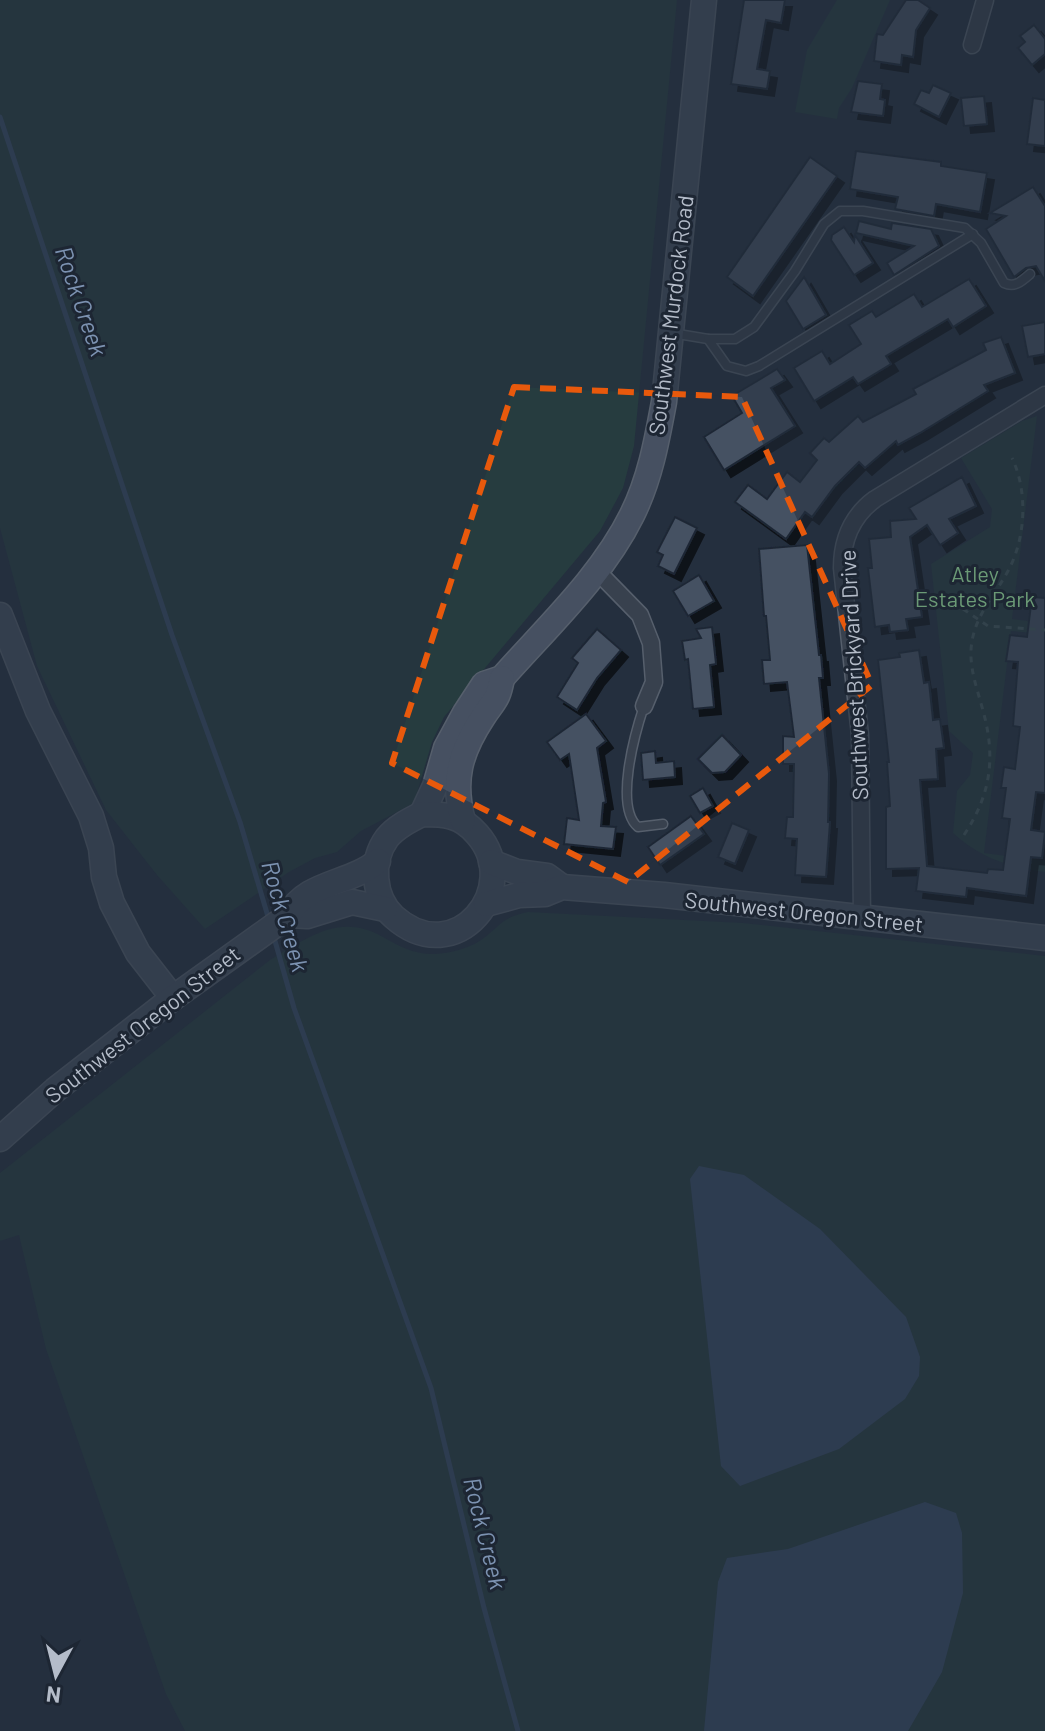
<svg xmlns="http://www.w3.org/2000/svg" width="1045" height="1731" viewBox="0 0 1045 1731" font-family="Barlow,sans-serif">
<defs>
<filter id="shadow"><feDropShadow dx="7" dy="7" stdDeviation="0" flood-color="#0009"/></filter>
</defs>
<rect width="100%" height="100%" fill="#242f3e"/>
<g fill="#263c3f">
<polygon points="0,0 677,0 634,446 623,488 600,531 444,717 432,742 414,803 361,831 337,852 315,858 289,872 205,929 157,875 106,810 37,666 0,528"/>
<polygon points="837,0 890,0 852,88 839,108 837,119 795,112 807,50"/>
<path d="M1037,416L1012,619L1045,623V634L1011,631L984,853L1045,861V872C1010,868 979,857 953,833L957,791L970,775L973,753L949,731L931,564L990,527L992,509L961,458L1022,421Z"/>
<path d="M528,912L743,923L1045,956V1731H185L166,1694L46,1349L19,1235L0,1241V1173L270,960C308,938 339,912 383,937C399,946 415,955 435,954C450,953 468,949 481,940C501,926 500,918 528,912Z"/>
</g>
<g fill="#394c67">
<polygon points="699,1166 744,1175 820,1229 906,1317 920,1357 919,1376 905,1399 839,1449 740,1486 721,1466 690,1179"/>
<polygon points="925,1502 956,1513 962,1533 963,1593 942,1672 908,1731 704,1731 718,1582 727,1558 788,1549"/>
</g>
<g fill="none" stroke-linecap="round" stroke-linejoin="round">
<g stroke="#394c67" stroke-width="5">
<polyline points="0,117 172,635 240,822 269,920"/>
<polyline points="273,934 294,1008 431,1388 484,1608 518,1731"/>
</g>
</g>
<g fill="#455162" stroke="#1f2835" stroke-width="2" filter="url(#shadow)">
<polygon points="744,0 785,0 781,23 766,20 765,25 757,69 770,71 767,89 731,84"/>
<polygon points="906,0 918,0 930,8 916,30 913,57 902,55 901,65 874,61 877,34 883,35"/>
<polygon points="1034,25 1045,39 1045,54 1032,65 1018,48 1025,42 1020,36"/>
<polygon points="858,81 882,84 880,99 885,100 883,116 851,112"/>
<polygon points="933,85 951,93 939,117 914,104 921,90 929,93"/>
<polygon points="984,96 987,124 964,126 961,98"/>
<polygon points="1033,98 1045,100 1045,146 1027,144"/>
<polygon points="856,151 941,162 941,166 987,173 980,212 936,204 934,216 895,209 898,197 850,189"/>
<polygon points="810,157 837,176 753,296 727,277"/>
<polygon points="1033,187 1045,206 1045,281 1036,266 1026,268 1014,277 986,229 1006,216 990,213"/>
<polygon points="859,221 891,229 892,223 931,229 939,246 894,275 887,263 914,246 856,233"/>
<polygon points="844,227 854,242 855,235 873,263 854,275 831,240 832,235"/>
<polygon points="804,277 826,315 803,329 786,301"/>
<polygon points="969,279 986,306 953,327 948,319 886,356 891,364 858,384 853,377 814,401 794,368 822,351 830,364 861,344 849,325 872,311 876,317 914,294 922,307"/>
<polygon points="1045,322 1045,354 1028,357 1022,326"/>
<polygon points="1001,337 1015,373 984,385 988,391 920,433 898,445 896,441 865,468 859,462 835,486 812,517 805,512 786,539 735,502 748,485 767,499 787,472 800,482 817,460 810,453 824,438 829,442 858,416 863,422 916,394 913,389 986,350 983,343"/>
<polygon points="777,369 785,380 771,388 795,426 724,470 704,437 742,413 732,396"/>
<polygon points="962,477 976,506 949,519 958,533 940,545 927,525 910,537 922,617 906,619 908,630 890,632 889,625 875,627 868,568 872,568 869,539 891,537 890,521 916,519 909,508"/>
<polygon points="675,517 697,528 674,574 658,566 663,555 657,552"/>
<polygon points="807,545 819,655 821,655 823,678 819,678 829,774 828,822 830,822 826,877 795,875 797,839 785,838 787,817 793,817 794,764 783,764 783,736 794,737 787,682 764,684 762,660 770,660 766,616 764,616 759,549"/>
<polygon points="699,575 714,601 688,616 673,591"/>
<polygon points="1032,597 1045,598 1045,793 1036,792 1031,830 1045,832 1042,858 1031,857 1026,896 967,888 966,897 916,891 919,868 886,869 886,807 890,806 887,762 889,762 878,660 900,657 899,653 919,650 924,683 929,682 933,720 940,719 944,748 936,749 938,779 920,780 927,866 987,873 988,869 1003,870 1010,819 1002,818 1006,788 1001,788 1004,767 1015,769 1020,727 1013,726 1018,662 1006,661 1010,635 1027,637"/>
<polygon points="712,627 716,664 710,665 714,707 693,709 688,659 685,660 682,641 701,638 696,629"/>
<polygon points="597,629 621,650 597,678 577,710 557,697 578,663 572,658"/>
<polygon points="586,714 606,741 597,748 606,802 603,803 601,826 616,827 613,849 564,844 567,818 579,820 569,754 560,760 547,742"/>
<polygon points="722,735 741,755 725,772 712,773 698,759"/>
<polygon points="655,751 656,763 674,761 675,777 643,780 641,753"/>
<polygon points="703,788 713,806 700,813 690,796"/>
<polygon points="691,816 704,834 660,865 648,847"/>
<polygon points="732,823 749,830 735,864 718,857"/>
</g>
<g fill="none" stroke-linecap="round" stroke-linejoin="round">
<g stroke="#565f6c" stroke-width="11">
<g id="lane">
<polyline points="672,333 708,339 727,366 746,371 759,366 973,234"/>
<path d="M708,339H735L754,327L795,271L824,224L840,211H863L965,228L981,243L1004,283C1015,288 1022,281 1030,274"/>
<path d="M644,706C635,733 614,807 638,827L663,824"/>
</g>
</g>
<g stroke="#565f6c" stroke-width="19">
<g id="street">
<polyline points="972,45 985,0"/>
<polyline points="596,570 640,615 651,643 654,682 644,706"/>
<path d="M862,917L860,735L842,568C842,539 852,516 875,499L1045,395"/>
</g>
</g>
<g stroke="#565f6c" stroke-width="27">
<g id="secondary">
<polyline points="0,615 38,711 91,816 101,848 104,877 112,903 138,953 173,998"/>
<path d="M422,814L435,786L446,748L465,713L484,684L502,678C547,627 602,576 632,515C650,479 657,440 664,402L704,0"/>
<path d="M422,814C432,814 443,814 452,817C463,820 470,826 477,834C524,887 456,972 394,917C373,898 370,861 387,838C396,827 410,820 422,814Z"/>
<path d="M463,821C452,780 460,752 483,717C495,699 498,700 502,678"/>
<polyline points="491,862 517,872 547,876 562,887"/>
<polyline points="486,904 519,895 545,894 562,887 664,895 1045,938"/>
<polyline points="289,915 307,916 352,902 385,909"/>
<path d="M0,1139L55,1090L173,998L289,915C305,882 351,884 378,861"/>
</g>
</g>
<g stroke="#44595c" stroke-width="3" stroke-dasharray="6 6" stroke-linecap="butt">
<polyline points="963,609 988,626 1045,630"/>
<path d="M964,835C992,793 996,755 982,707C976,685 968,664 972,641C977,613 995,595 1008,571C1026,538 1028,491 1012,458"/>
</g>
<use href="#lane" stroke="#38414e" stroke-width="8"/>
<use href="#street" stroke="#38414e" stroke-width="16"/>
<use href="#secondary" stroke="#465061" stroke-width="24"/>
</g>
<path d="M0 0H1045V1731H0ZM514,387L742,397L872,685L628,882L392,763Z" fill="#242f3e" fill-opacity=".55" fill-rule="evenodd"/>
<path fill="none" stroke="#e8590c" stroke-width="6" stroke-dasharray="16 10" stroke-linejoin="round" d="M514,387L742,397L872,685L628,882L392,763Z"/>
<g text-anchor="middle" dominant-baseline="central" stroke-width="6" stroke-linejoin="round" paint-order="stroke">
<g font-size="22" fill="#b4bcc9" stroke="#1d2633">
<text transform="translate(670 315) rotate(-83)">Southwest Murdock Road</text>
<text transform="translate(853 675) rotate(-93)">Southwest Brickyard Drive</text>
<text transform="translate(804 911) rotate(6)">Southwest Oregon Street</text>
<text transform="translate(142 1024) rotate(-38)">Southwest Oregon Street</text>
</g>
<g font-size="22" fill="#6b9a76" stroke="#1d2633">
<text x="975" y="573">Atley<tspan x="975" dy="25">Estates Park</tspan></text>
</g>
<g font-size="24" font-style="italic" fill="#7c92b1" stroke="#1d2633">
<text transform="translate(82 301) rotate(71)">Rock Creek</text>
<text transform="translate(286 916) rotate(74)">Rock Creek</text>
<text transform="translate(486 1533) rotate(76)">Rock Creek</text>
</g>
</g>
<g transform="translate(56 1675) rotate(187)" stroke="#1d2633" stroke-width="6" paint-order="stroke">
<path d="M0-6L14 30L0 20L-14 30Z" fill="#b4bcc9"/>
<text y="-12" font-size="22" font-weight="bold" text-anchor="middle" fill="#b4bcc9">N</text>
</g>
</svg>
